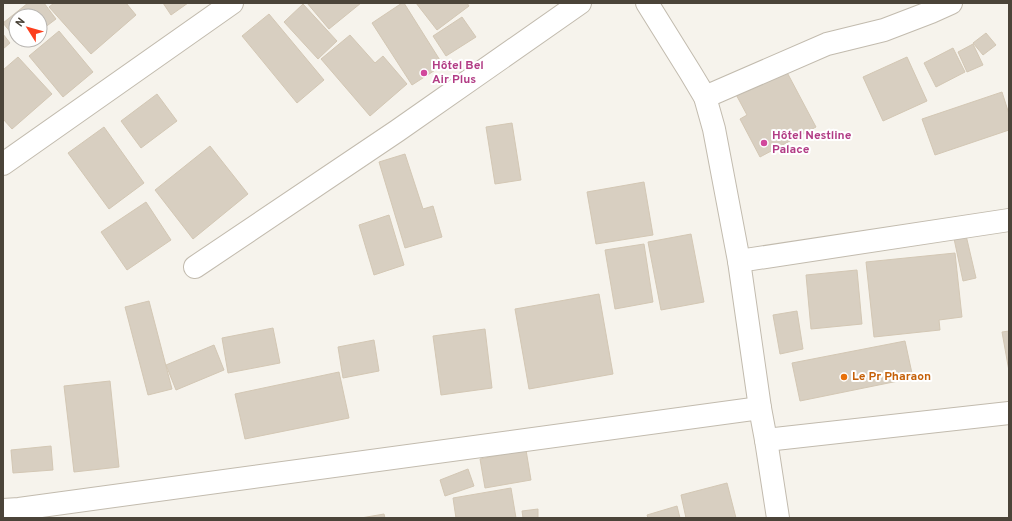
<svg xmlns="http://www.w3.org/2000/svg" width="1012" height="521" viewBox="0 0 1012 521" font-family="Overpass,sans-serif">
<rect width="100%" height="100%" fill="#f6f3ec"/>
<g fill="#d8cfc1" stroke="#d3c7b4">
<polygon points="28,3 44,3 56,19 40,31 40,16 16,16 16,39 3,23"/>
<polygon points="54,3 126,3 136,15 91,54 49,7"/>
<polygon points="163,3 188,3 171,15"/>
<polygon points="307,3 361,3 329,29"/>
<polygon points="402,3 404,3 443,65 412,85 372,23"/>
<polygon points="416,3 467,3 469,6 437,30"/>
<polygon points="303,4 337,41 318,59 284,22"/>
<polygon points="269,14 324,80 297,103 242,36"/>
<polygon points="462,17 476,37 446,56 433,36"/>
<polygon points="59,31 93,72 63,97 29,56"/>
<polygon points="986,33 996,45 983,55 973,43"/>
<polygon points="3,34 10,43 3,49"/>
<polygon points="350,35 375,63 383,56 407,84 370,116 321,59"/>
<polygon points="16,40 29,40 21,46"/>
<polygon points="973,44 983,65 967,72 958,52"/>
<polygon points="953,48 965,72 936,87 924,63"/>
<polygon points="18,57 52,94 12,129 3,119 3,70"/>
<polygon points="907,57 927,101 883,121 863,77"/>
<polygon points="781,61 816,127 760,157 740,119 747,115 732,87"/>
<polygon points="1002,92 1009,114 1009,130 935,155 922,119"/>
<polygon points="157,94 177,121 141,148 121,121"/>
<polygon points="512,123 521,180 495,184 486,127"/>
<polygon points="104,127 144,183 109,209 68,153"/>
<polygon points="210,146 248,194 193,239 155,190"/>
<polygon points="405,154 423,209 433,206 442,237 405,248 379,162"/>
<polygon points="644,182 653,235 596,244 587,192"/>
<polygon points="146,202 171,240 127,270 101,232"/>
<polygon points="389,215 404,265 374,275 359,225"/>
<polygon points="965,231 976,278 963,281 953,234"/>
<polygon points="691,234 704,302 661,310 648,242"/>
<polygon points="644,244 653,302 615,309 605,250"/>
<polygon points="955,253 962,317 939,320 940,330 874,337 866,262"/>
<polygon points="857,270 862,324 811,329 806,275"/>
<polygon points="599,294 613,374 529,389 515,309"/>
<polygon points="149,301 172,389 148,395 125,307"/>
<polygon points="797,311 803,349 780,354 773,315"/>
<polygon points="273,328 280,363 228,373 222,338"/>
<polygon points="485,329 492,388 441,395 433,336"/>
<polygon points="1009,331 1009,371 1002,332"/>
<polygon points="374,340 379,371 343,378 338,347"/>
<polygon points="905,341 913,378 800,401 792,363"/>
<polygon points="214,345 224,370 176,390 166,365"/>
<polygon points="339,372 349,418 245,439 235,394"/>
<polygon points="110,381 119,467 74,472 64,386"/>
<polygon points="51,446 53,470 13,473 11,450"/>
<polygon points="526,450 531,480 485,488 480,459"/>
<polygon points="468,469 474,486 445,496 440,480"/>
<polygon points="727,483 736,518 686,518 681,495"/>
<polygon points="511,488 516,518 456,518 453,498"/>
<polygon points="677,506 680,518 648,518 647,515"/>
<polygon points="538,509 538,518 523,518 522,511"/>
<polygon points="384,514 385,518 361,518"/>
</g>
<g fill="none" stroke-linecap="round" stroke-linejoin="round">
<g stroke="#c2bbae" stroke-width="24">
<g id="minor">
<polyline points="647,3 690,72 705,97 714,129 739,261 760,408 766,440 778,518"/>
<polyline points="705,97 827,44 884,30 931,12 951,3"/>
<polyline points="3,164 232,3"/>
<polyline points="739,261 1009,220"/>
<polyline points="195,267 397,131 580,3"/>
<polyline points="766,440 1009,413"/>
<polyline points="3,510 19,509 760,408"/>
</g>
</g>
<use href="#minor" stroke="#fff" stroke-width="22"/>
</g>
<g fill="#d1479c" stroke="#fff" stroke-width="1.5">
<circle cx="424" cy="73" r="4"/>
<circle cx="764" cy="143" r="4"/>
</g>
<circle fill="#e8710a" stroke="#fff" stroke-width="1.5" cx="844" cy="377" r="4"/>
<g text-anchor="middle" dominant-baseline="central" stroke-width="4" stroke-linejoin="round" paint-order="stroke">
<g font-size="12" font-weight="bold" fill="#b23c85" stroke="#fff" text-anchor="start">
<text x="432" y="66">Hôtel Bel<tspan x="432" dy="14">Air Plus</tspan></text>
<text x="772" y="136">Hôtel Nestline<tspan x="772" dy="14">Palace</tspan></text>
</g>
<g font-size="12" font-weight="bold" fill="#c56008" stroke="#fff" text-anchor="start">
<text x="852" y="377">Le Pr Pharaon</text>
</g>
</g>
<rect width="1012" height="521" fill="none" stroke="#4b4439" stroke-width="8"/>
<g transform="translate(28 28) rotate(307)"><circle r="19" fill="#ffffff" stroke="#b7b4b0"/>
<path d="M0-3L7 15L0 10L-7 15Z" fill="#fc3f1d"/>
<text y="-6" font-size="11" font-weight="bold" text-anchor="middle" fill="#4b4439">N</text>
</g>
</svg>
